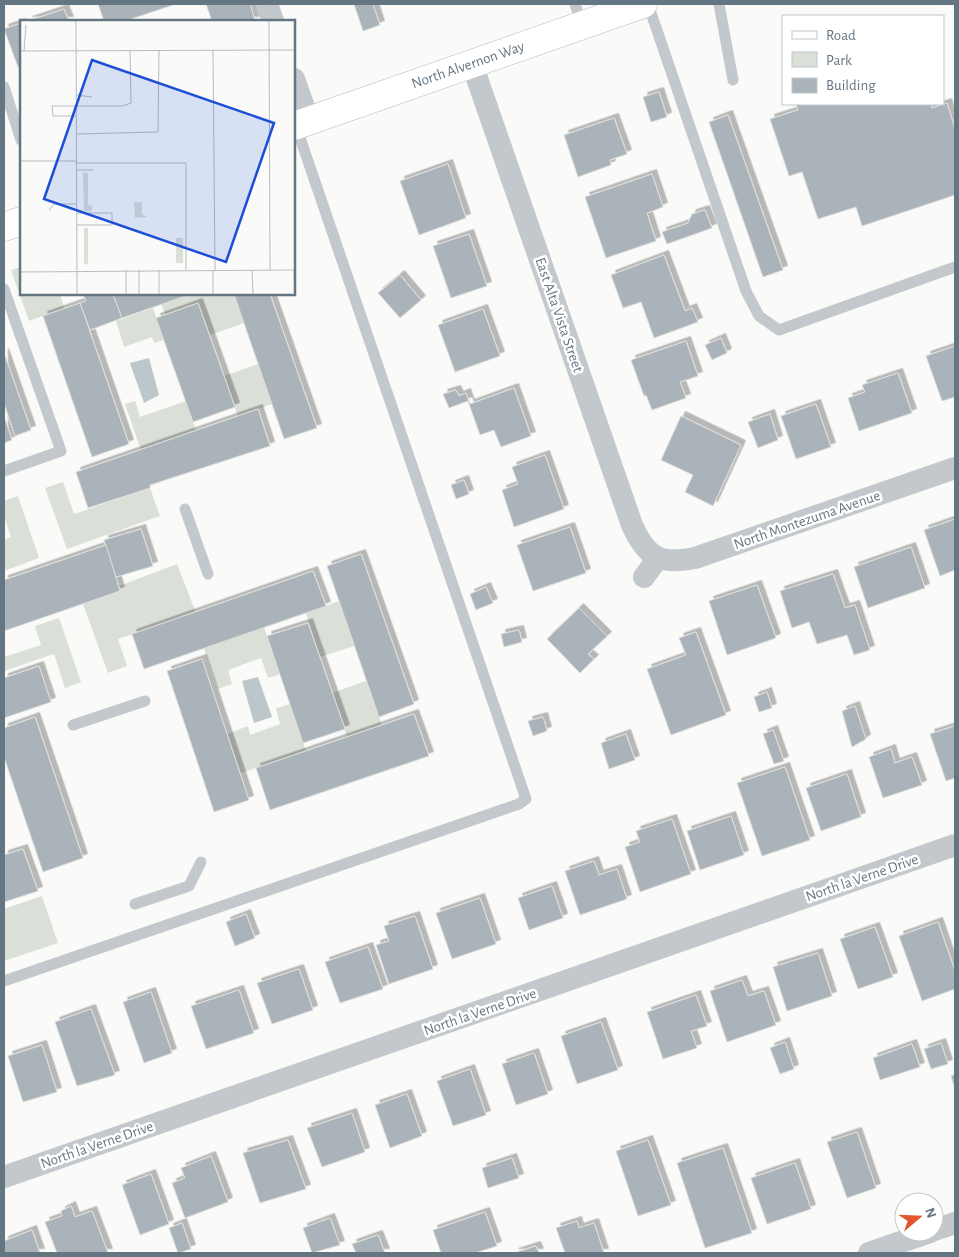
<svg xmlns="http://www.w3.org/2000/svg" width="959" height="1257" viewBox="0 0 959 1257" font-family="'Alegreya Sans',sans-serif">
<defs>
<filter id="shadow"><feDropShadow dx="4.5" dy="-4.5" stdDeviation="0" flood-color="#0004"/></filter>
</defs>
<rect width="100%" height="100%" fill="#fafaf8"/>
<g fill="#dadfd7">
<polygon points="21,267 21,294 60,294 64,308 29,321 11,270"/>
<polygon points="191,294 234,294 244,323 210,335 198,303 165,314 161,304"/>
<polygon points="153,308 164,340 154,343 152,337 124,347 116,321"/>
<polygon points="258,364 272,404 238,416 224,376"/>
<polygon points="135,401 140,417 186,401 196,431 141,450 125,404"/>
<polygon points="63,482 74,514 150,488 160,516 67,549 45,488"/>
<polygon points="18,496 39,558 4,571 4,540 11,537 4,516 4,501"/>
<polygon points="177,564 196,613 118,639 127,666 108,673 83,604 120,591 119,586"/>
<polygon points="339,601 354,646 320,657 306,613"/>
<polygon points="59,618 81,682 65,688 54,654 4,671 4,657 41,645 35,626"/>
<polygon points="264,627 280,674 268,678 261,658 228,670 232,684 218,689 204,648"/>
<polygon points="366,681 382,725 347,737 332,693"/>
<polygon points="290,704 306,751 241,773 227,734 248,726 250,735 280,724 276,708"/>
<polygon points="42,896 58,943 4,961 4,909"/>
</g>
<g fill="#bbc7cb">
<polygon points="149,358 159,395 144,403 130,363"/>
<polygon points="258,677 272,717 254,723 242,681"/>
</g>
<g fill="#aab3b9" stroke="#dcdcda" filter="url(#shadow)">
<polygon points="98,4 176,4 125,21 104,21"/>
<polygon points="206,4 250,4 255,21 212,21"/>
<polygon points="354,4 373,4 380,25 363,31"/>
<polygon points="64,9 69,21 28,21"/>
<polygon points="21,23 21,66 18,67 4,29"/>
<polygon points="659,92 667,117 651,122 643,97"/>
<polygon points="947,103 955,129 955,195 862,226 856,207 818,219 802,172 789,176 770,119 798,110 796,104 931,104 932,108"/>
<polygon points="728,115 783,270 763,277 709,122"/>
<polygon points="614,118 627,154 610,160 611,165 578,177 564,135"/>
<polygon points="448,164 466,218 419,235 400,181"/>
<polygon points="652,174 663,207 647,213 656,241 606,258 585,197"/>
<polygon points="705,210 712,228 667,244 662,232 688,223 692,214"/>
<polygon points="469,234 487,286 451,298 433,246"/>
<polygon points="664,255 685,311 692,308 698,322 654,338 641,302 623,308 611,275"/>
<polygon points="400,275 421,300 400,318 378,293"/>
<polygon points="83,294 113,294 122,318 90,330 80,303 86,301"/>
<polygon points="113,294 191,294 122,318"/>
<polygon points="234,294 270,294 317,428 284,439"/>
<polygon points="80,303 129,444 92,457 43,316"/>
<polygon points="198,303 235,407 193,422 156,318"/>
<polygon points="483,309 500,356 455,372 438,325"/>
<polygon points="721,338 727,353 712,360 705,345"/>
<polygon points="686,341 698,376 680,382 686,398 652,410 646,395 644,396 631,360"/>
<polygon points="955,346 955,397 942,401 926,356"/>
<polygon points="4,353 31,430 15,436 4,403"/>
<polygon points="898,373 912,413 859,431 848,398 865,392 862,385"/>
<polygon points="514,388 531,436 501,447 494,430 480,435 468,401 449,408 443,394 456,390 459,396 466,393 470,404"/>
<polygon points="816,404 831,447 796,459 781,416"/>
<polygon points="258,409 270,446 150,485 150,488 88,508 76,472"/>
<polygon points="770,414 778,440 758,448 748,422"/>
<polygon points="4,416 12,440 4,443"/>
<polygon points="681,416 741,445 713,506 685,492 693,475 661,460"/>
<polygon points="545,455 564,509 514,527 502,490 518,484 512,467"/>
<polygon points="464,480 469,494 456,499 451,485"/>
<polygon points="955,519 955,570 940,576 924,530"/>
<polygon points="570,527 586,573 533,591 517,545"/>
<polygon points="141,529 153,566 116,577 104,540"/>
<polygon points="106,545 120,591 4,631 4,580"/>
<polygon points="911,547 925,588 868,608 854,567"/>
<polygon points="361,554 414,704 379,717 327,566"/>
<polygon points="313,571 326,606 144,669 132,634"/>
<polygon points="833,574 845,608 855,605 870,650 854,655 847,635 817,644 809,622 792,628 780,591"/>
<polygon points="757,585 776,638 727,655 709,601"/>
<polygon points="486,587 493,603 476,610 470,594"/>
<polygon points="579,608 607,636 588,654 594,659 580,673 547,639"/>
<polygon points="308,623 345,729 303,743 267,636"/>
<polygon points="519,630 522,642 504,647 501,634"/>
<polygon points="696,632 726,715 671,735 647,669 686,655 679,638"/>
<polygon points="202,659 249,800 214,812 167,671"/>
<polygon points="39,666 51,702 4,718 4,678"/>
<polygon points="767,692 772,708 759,712 754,697"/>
<polygon points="855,706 866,739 852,747 842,711"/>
<polygon points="414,714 429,756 270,810 256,768"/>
<polygon points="35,717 83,858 43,872 4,757 4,728"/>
<polygon points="543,717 547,731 533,736 528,721"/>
<polygon points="955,726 955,778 946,781 930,734"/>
<polygon points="773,730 784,761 774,764 763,734"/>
<polygon points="626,734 635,760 609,769 601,743"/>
<polygon points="891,749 895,763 912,757 922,785 883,798 869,757"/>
<polygon points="785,767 810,840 762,856 737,783"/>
<polygon points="847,774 861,817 821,831 806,788"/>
<polygon points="731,816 744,855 700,870 687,831"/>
<polygon points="672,819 691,874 640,892 625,847 640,842 636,831"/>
<polygon points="23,849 38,891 4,902 4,855"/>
<polygon points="594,861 599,875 617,869 627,899 580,915 565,871"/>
<polygon points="552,886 563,918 529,930 518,898"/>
<polygon points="480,898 496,944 452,959 436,913"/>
<polygon points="246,914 255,938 235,946 226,922"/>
<polygon points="415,916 433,969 389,984 376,945 389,941 384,926"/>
<polygon points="938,922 955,971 955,989 922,1001 899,936"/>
<polygon points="875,927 893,977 858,989 840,939"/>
<polygon points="368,947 383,989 340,1003 325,962"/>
<polygon points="818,953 832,996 787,1011 773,967"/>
<polygon points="299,969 313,1010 272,1024 257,983"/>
<polygon points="742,980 748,996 764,991 776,1025 727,1042 710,991"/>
<polygon points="239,990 254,1033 206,1049 191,1006"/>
<polygon points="151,992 172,1053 144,1063 123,1002"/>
<polygon points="696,995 707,1026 691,1031 697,1048 663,1059 647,1012"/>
<polygon points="91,1009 115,1075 77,1086 55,1022"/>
<polygon points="601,1022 618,1070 577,1084 561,1036"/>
<polygon points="785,1042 794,1069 780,1074 770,1048"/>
<polygon points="941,1043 948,1064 931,1069 924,1049"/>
<polygon points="912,1044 920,1067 880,1080 873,1058"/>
<polygon points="42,1045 57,1092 23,1102 8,1056"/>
<polygon points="534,1053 548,1094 516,1105 502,1064"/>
<polygon points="470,1069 486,1115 453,1126 437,1081"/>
<polygon points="955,1074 955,1089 951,1076"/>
<polygon points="407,1094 422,1136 390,1148 375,1105"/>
<polygon points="352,1113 365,1152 322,1167 307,1128"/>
<polygon points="857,1132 876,1188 847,1198 827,1142"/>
<polygon points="288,1140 306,1189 260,1203 243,1153"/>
<polygon points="648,1140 671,1205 638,1216 616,1151"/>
<polygon points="723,1148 752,1233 705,1248 677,1163"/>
<polygon points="211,1156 228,1202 185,1218 172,1183 185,1178 181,1168"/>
<polygon points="512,1158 519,1178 488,1188 482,1168"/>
<polygon points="795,1163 811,1209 767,1224 751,1178"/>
<polygon points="151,1174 169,1224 140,1235 122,1185"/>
<polygon points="71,1206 75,1217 92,1211 108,1253 57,1253 45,1222 62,1216 61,1211"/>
<polygon points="485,1212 497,1246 475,1253 441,1253 433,1230"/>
<polygon points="330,1218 340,1245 312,1253 303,1228"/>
<polygon points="577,1221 579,1228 594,1223 604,1253 565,1253 556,1228"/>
<polygon points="182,1223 191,1249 178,1253 169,1228"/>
<polygon points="32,1230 40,1253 5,1253 4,1241"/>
<polygon points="378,1235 385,1253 356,1253 352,1244"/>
<polygon points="536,1246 539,1253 514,1253"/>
</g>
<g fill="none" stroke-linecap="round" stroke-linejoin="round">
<g stroke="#b5babe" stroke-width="29">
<g id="primary">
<polyline points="294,126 643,4"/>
<polyline points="4,227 21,221"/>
</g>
</g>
<g stroke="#c3c8cc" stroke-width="11">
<polyline points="575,4 582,25"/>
<polyline points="648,4 746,291 759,316 779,330 955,267"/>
<polyline points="719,4 733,80"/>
<polyline points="4,87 21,140"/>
<polyline points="4,289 61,451 4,471"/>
<polyline points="185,509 208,574"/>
<polyline points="73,725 145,701"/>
<polyline points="135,904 189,886 201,862"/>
<polyline points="4,981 519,804 526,799 296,126"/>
</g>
<g stroke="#c3c8cc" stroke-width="22">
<polyline points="267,4 273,21"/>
<path d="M472,64L632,525C647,558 660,565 695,558L955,468"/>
<polyline points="294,79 309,121"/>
<polyline points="644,577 658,558"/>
<polyline points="4,1177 955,845"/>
<polyline points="934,1230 955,1223"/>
<polyline points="869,1253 930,1232"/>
</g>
<use href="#primary" stroke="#fff" stroke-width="28"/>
</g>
<g text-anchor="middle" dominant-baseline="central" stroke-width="5" stroke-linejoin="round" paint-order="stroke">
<g font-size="15" fill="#657683" stroke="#fff">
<text transform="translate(468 65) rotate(-19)">North Alvernon Way</text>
<text transform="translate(559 315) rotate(71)">East Alta Vista Street</text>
<text transform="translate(807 520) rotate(-19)">North Montezuma Avenue</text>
<text transform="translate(862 878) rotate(-19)">North la Verne Drive</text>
<text transform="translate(480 1012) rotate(-19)">North la Verne Drive</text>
<text transform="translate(97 1145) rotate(-19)">North la Verne Drive</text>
</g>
</g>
<g transform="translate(20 20)">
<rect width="275" height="275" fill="#fafaf8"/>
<path d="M63,152L68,153V185L72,186V191H64ZM114,182H122V194L127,197L115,198ZM64,208H68V245L64,243ZM156,218H163V243H156Z" fill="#dadfd7"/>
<path fill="none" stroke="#b5bdc2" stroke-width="1" d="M56,1L57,274M249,1L250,251M0,31L275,30M4,31L6,5M193,31L195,250M56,75L72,77M56,96H33L32,86H103L111,83L110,31M138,112L139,30M57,114L138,112M0,141H57M57,143H166V250M57,150H73M29,190L34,184H57M57,193H92V205H57M106,250V274M119,250V274M139,250V274M193,250V274M232,250L233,274M274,250L275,274M0,252L275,250"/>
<path fill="#1d4ed8" fill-opacity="0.15" stroke="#1d4ed8" stroke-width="2.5" d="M72,40L254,103L206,242L24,179Z"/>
<rect width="275" height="275" fill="none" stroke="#657683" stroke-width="2.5"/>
</g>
<rect width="959" height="1257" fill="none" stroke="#657683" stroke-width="10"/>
<rect x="782" y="15" width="162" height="90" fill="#ffffff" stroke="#c1c8cd"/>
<rect x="792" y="31" width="25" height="8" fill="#ffffff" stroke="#c1c8cd"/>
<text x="826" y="40" font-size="15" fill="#657683">Road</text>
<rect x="792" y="52" width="25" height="15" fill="#dadfd7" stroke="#c1c8cd"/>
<text x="826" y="65" font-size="15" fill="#657683">Park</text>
<rect x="792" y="78" width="25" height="15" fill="#aab3b9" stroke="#c1c8cd"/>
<text x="826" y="90" font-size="15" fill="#657683">Building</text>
<g transform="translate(919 1217) rotate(71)"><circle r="24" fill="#ffffff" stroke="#c1c8cd"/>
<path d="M0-4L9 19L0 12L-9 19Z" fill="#e4572e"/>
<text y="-8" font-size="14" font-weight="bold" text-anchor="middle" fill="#657683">N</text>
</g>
</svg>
